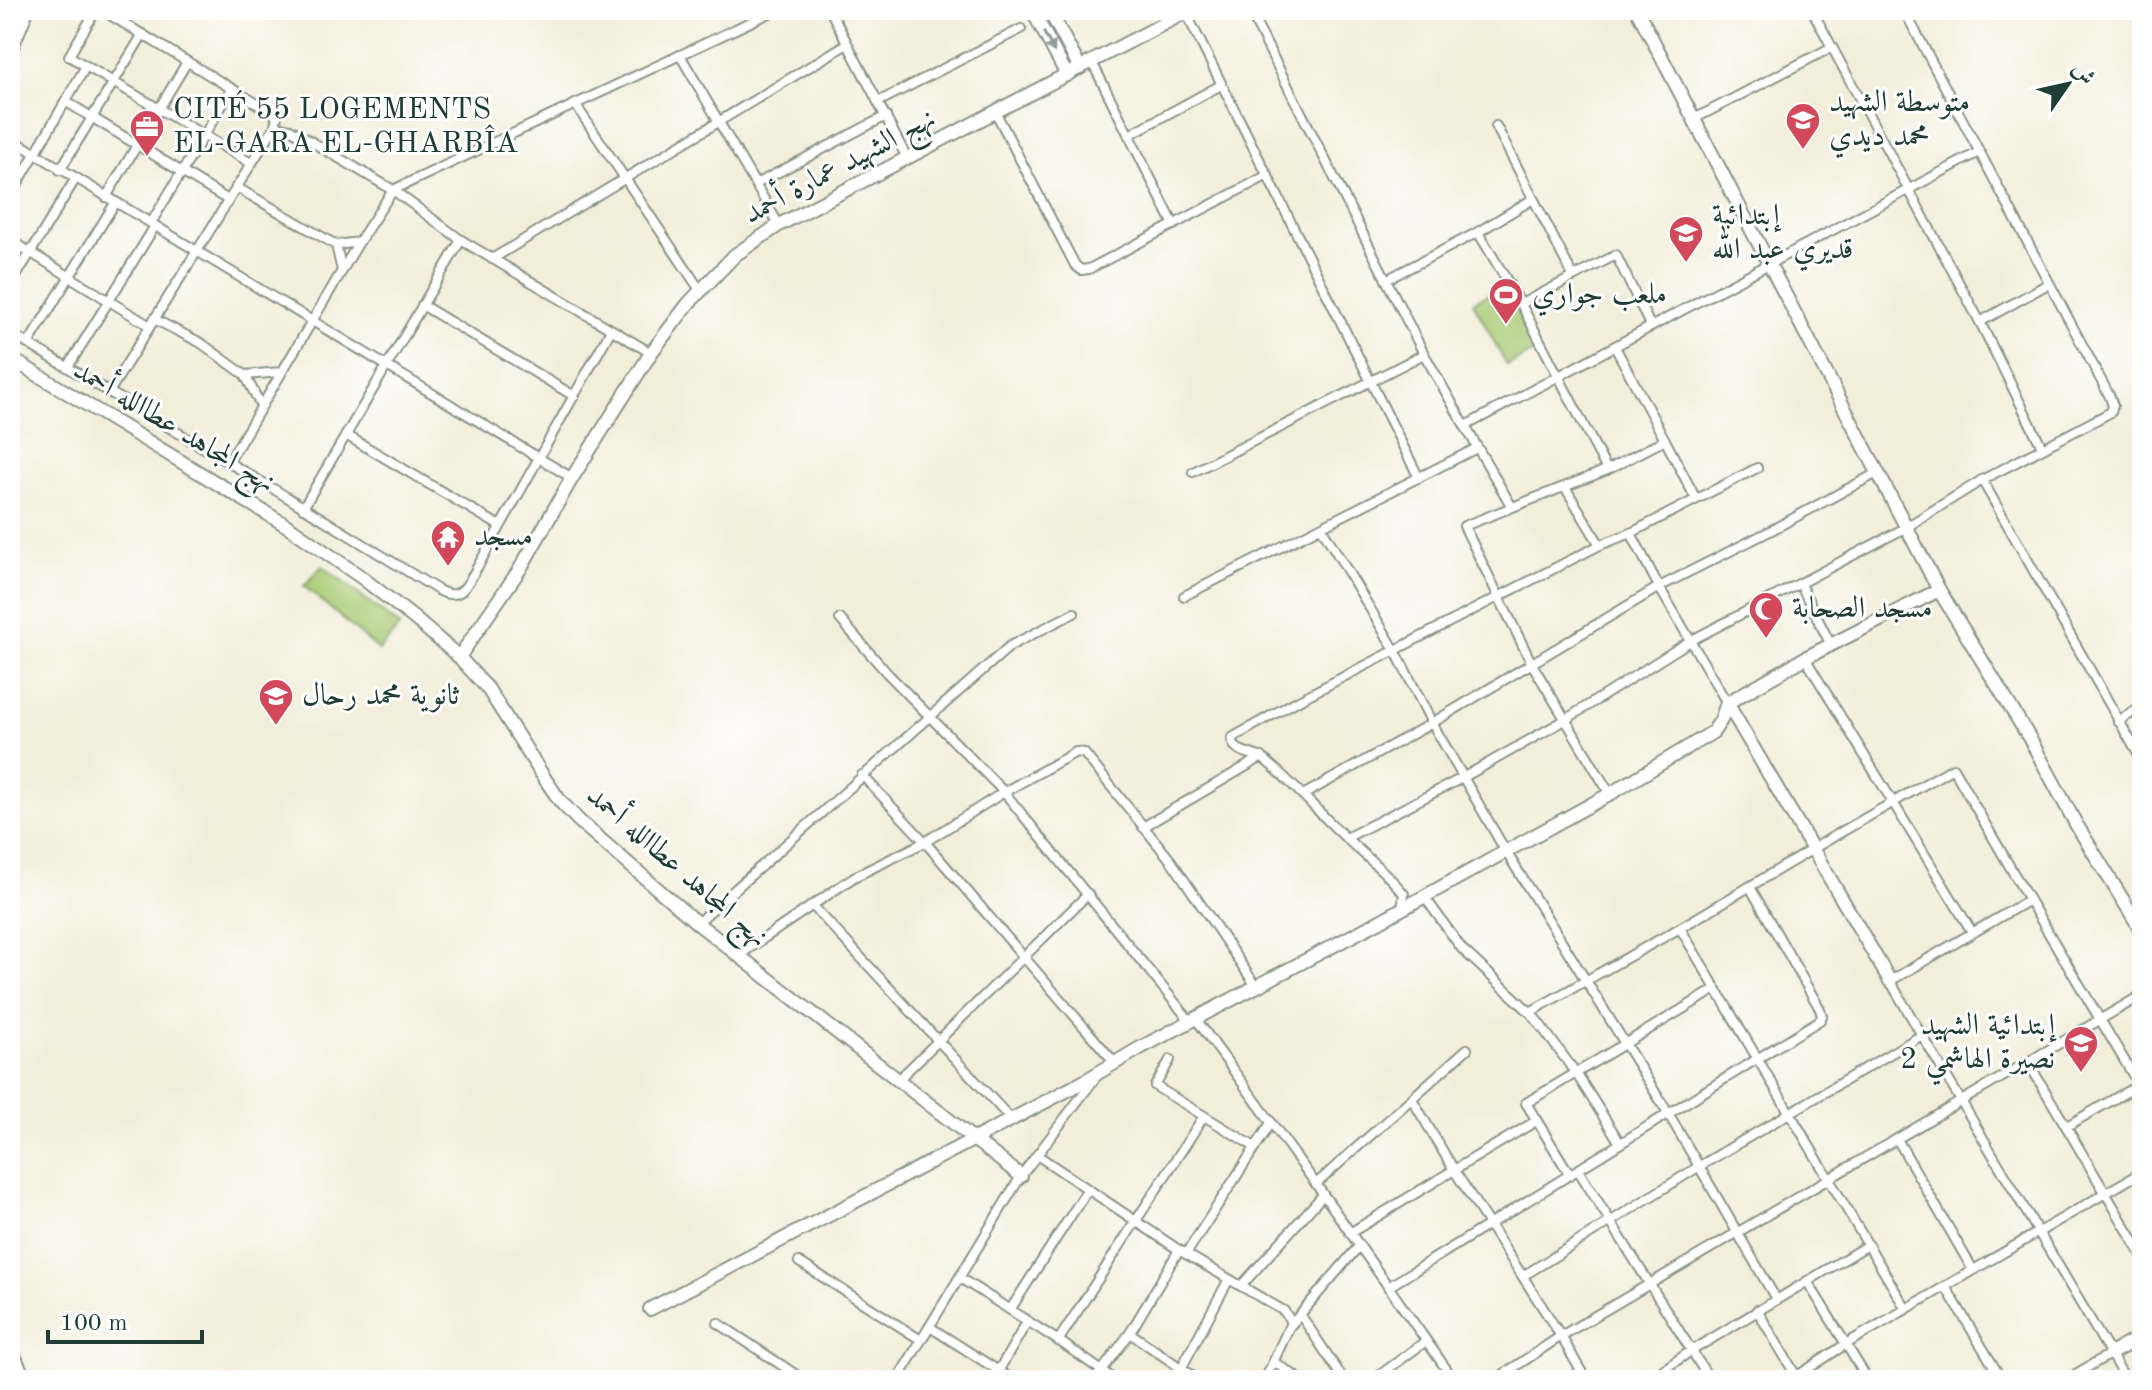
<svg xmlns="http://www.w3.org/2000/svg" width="2152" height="1390" viewBox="0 0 2152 1390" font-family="'Old Standard TT',Amiri,serif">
<rect width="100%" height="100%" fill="#fff"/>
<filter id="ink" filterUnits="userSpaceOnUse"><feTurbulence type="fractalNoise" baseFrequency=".0125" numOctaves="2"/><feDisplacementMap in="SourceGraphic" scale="16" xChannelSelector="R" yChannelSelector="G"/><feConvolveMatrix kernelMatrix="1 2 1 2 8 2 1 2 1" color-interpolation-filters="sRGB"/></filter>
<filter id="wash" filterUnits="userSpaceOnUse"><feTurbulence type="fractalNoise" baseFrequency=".006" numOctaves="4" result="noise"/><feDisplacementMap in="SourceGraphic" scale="32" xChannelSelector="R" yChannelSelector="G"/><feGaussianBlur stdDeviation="1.8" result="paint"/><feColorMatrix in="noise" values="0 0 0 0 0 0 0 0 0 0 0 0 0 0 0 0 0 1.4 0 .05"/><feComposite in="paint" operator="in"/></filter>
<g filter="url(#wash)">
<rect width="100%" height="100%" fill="#f3eeda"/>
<g fill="#a8ca73" stroke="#648454" stroke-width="2">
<polygon points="1504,286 1538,350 1507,366 1473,302"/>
<polygon points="322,566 400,626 379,650 304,586"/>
</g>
</g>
<g filter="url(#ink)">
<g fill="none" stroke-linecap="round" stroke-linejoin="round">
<g stroke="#899687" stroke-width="12">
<g id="street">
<polyline points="96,10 69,56 251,163"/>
<polyline points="102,10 277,116 275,126"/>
<polyline points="830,10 907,158"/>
<polyline points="1249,10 1424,354 1465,426"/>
<polyline points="1812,10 1980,322 2042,447"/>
<polyline points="1185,11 1419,478"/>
<polyline points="680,55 779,225"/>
<polyline points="1092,62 1174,225"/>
<polyline points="65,101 228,200"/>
<polyline points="878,102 1021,29"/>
<polyline points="575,104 700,290"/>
<polyline points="996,113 1075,265 1081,270 1089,269 1268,175"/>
<polyline points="1694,119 1832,47"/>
<polyline points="1496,126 1573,276"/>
<polyline points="1129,135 1221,85"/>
<polyline points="10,138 572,478"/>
<polyline points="60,170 143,34"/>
<polyline points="756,184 886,116"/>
<polyline points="236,187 336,245 359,242"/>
<polyline points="10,197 86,66"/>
<polyline points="106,197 187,62"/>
<polyline points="151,223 232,89"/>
<polyline points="1478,232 1521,304 1607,470"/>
<polyline points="10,240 150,326"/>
<polyline points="336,245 342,271"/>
<polyline points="492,259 847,44"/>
<polyline points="1386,280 1478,232 1533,199"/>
<polyline points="10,286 76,178"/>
<polyline points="1521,304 1616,255 1651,327"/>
<polyline points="422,305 574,396"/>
<polyline points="154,319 201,343 245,375 281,372"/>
<polyline points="1980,322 2048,284"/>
<path d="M611,330L478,566C467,584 462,603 438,590L277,491L109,392L275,126L290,129L393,190L461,240L651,353"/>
<polyline points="10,333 109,392"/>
<polyline points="28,344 115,203"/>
<polyline points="1615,347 1665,440"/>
<polyline points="68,367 155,226"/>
<polyline points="245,375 261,406"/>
<polyline points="346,435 500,526"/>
<polyline points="228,463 359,242 393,190 776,10"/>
<polyline points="1193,472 1424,354"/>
<polyline points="1982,480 2142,761"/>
<polyline points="1565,487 1600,545"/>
<polyline points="1512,507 1465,426 1979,152"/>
<polyline points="303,508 461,240"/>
<polyline points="1321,527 1395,650 1432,723 1505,850 1668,1113 1776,1299"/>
<polyline points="1631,533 1659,587 1727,703"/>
<polyline points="1800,584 1831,645"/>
<polyline points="1184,596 1477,448"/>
<polyline points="840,619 887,673 1004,792 1190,1021"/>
<polyline points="1805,658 1972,932"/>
<polyline points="2118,721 2142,707"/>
<polyline points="862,775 925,842 1115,1063"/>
<polyline points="1610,794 1532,664 1464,526 1607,470 1665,440 1696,499"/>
<polyline points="1303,795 1432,723 1659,587 1768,532 1877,473"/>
<polyline points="1143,827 1262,757"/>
<polyline points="1346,838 1464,777 1565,720 1690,641 1905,528 1982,480 2111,412 2113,406 2110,397 1904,10"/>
<polyline points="1424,896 1462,949 1532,1014 1576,1073 1620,1143"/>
<polyline points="2029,900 1890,981 2126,1380"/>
<polyline points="812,905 1010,1118"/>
<path d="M1402,908L1404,894C1388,873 1366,857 1346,838C1319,813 1294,784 1265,760C1254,752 1232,754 1232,738L1295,702L1469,612L1600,545L1631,533L1757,468"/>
<polyline points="697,923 1010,646 1074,613"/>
<polyline points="1680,928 1906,1309"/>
<polyline points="738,956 854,877 925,842 1004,792 1076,752 1084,753 1172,862 1256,986"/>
<polyline points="1530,1012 1680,928 1843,831 1953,768 2029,900 2139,1085"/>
<polyline points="1196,1019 1316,1184 1454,1380"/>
<polyline points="1170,1060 1155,1086 1255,1147"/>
<polyline points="2028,1062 2142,1255"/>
<polyline points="898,1080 1088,894"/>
<polyline points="1412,1099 1454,1170 1536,1121"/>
<polyline points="2067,1126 2142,1083"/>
<polyline points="1897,1139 1973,1270"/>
<polyline points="1037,1155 1179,1250 1284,1311 1290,1320 1290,1325 1265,1380"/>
<polyline points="1578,1170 1710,1380"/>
<polyline points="1570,1175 1526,1103 1716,989"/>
<polyline points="1316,1184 1467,1049"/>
<polyline points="1350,1233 1454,1170 1561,1336 1586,1380"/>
<polyline points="1186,1254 1271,1123"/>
<polyline points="799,1262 921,1340"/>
<polyline points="1523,1276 1698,1167 1922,1035"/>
<polyline points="960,1278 1062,1343 1115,1380"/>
<polyline points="1807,1281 1868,1380"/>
<polyline points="1241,1286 1323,1195"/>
<polyline points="1945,1286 2002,1380"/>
<polyline points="1388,1287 1820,1020 1822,1016 1820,1009 1750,887"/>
<polyline points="1010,1310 1088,1189"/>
<polyline points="1757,1310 1798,1379"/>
<polyline points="1300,1314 1344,1380"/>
<polyline points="718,1323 804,1380"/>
<polyline points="1291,1325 1359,1246"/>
<polyline points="930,1327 1013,1380"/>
<polyline points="1130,1333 1179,1250"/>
<polyline points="10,1341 27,1380"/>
<polyline points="1058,1341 1204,1116"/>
<polyline points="1274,1362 1301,1380"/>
<polyline points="683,1376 690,1380"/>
<polyline points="897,1380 1021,1176 1096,1077"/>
<polyline points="993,1380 1027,1322"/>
<polyline points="1095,1380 1130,1333 1198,1380"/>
<polyline points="1175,1380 1229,1279"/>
<polyline points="1373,1380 1426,1341"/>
<polyline points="1495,1380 1561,1336 2142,995"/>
<polyline points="1648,1380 1691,1351 1868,1245"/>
<polyline points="1791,1380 1846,1344 2142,1172"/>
<polyline points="2066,1380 2110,1354"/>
</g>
</g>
<g stroke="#899687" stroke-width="16">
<g id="secondary">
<polyline points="1032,10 1067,75"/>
<polyline points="1049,10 1080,68"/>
<polyline points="1637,10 1939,590 2030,739 2076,824 2142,931"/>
<polyline points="10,358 289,527 361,577 415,619 459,657 488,689 543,776 560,801 579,821 697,923 1021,1176"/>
<polyline points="459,657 520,569 572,478 651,353 688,304 735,255 779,225 1190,10"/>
<polyline points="1727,703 1890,981"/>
<polyline points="650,1309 1083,1082 1140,1048 1380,921 1610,794 1713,732 1721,720 1727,703 1805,658 1939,590"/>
<polyline points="2110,1354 2142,1336"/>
</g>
</g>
<g stroke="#899687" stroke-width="18">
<polyline id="primary" points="10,49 26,10"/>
</g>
<use href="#street" stroke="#fff" stroke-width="8"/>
<use href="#secondary" stroke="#fff" stroke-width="12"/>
<use href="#primary" stroke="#fff" stroke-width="14"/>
</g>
<defs><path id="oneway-solid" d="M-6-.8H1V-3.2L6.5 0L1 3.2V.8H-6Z" transform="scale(2)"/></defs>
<use fill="#8f9e9a" href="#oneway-solid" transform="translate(1049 42) rotate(62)"/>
</g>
<defs>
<g id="school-pin" transform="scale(1.8)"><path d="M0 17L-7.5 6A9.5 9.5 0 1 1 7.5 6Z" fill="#d1495b" stroke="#fff"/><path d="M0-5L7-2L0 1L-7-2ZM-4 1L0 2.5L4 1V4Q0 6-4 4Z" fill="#fff"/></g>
<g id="office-pin" transform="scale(1.8)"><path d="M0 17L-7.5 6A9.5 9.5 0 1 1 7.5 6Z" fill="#d1495b" stroke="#fff"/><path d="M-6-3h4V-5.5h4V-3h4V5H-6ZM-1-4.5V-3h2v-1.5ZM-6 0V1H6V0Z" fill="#fff"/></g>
<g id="stadium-pin" transform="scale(1.8)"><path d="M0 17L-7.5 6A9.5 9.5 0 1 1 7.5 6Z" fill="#d1495b" stroke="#fff"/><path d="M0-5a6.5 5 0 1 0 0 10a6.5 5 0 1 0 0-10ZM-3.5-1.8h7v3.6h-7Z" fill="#fff"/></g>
<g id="temple-pin" transform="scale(1.8)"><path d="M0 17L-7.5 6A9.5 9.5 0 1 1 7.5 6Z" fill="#d1495b" stroke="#fff"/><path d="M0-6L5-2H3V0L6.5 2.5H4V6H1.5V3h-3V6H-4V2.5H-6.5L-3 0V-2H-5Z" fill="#fff"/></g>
<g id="mosque-pin" transform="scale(1.8)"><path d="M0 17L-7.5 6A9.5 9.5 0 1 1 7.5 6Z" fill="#d1495b" stroke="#fff"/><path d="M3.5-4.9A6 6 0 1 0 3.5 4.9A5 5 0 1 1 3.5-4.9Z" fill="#fff"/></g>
</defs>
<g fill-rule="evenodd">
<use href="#school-pin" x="1803" y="120"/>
<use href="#office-pin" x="147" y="127"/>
<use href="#school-pin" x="1686" y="233"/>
<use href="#stadium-pin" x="1506" y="295"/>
<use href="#temple-pin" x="448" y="537"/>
<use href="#mosque-pin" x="1766" y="609"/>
<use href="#school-pin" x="276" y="696"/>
<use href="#school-pin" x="2081" y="1043"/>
</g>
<g text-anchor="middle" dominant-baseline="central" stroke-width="6" stroke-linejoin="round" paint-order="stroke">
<g font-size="30" fill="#1f3d34" stroke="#fff" text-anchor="start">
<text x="1829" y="103">متوسطة الشهيد<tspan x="1829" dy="34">محمد ديدي</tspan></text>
<text x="173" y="110">CITÉ 55 LOGEMENTS<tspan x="173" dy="34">EL-GARA EL-GHARBÎA</tspan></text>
<text x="1712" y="216">إبتدائية<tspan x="1712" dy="34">قديري عبد الله</tspan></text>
<text x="1532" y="295">ملعب جواري</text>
<text x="474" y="537">مسجد</text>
<text x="1792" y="609">مسجد الصحابة</text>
<text x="302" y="696">ثانوية محمد رحال</text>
<text x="2055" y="1026" text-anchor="end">إبتدائية الشهيد<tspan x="2055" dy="34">نصيرة الهاشمي 2</tspan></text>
</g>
<g font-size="30" fill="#1f3d34" stroke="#fff">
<text transform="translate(840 167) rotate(-28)">نهج الشهيد عمارة أحمد</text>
<text transform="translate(174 427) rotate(31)">نهج المجاهد عطاالله أحمد</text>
<text transform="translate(677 867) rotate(41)">نهج المجاهد عطاالله أحمد</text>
</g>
</g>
<rect width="2152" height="1390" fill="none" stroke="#fff" stroke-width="40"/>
<g transform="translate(2068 84) rotate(56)" stroke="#ffffff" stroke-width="6" paint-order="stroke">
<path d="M0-6L14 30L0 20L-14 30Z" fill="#1f3d34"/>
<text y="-12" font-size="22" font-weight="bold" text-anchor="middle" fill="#1f3d34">ش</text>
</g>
<path d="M48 1330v12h154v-12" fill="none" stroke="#1f3d34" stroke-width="4"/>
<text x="60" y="1330" font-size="24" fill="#1f3d34" stroke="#ffffff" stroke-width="6" paint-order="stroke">100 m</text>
</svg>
